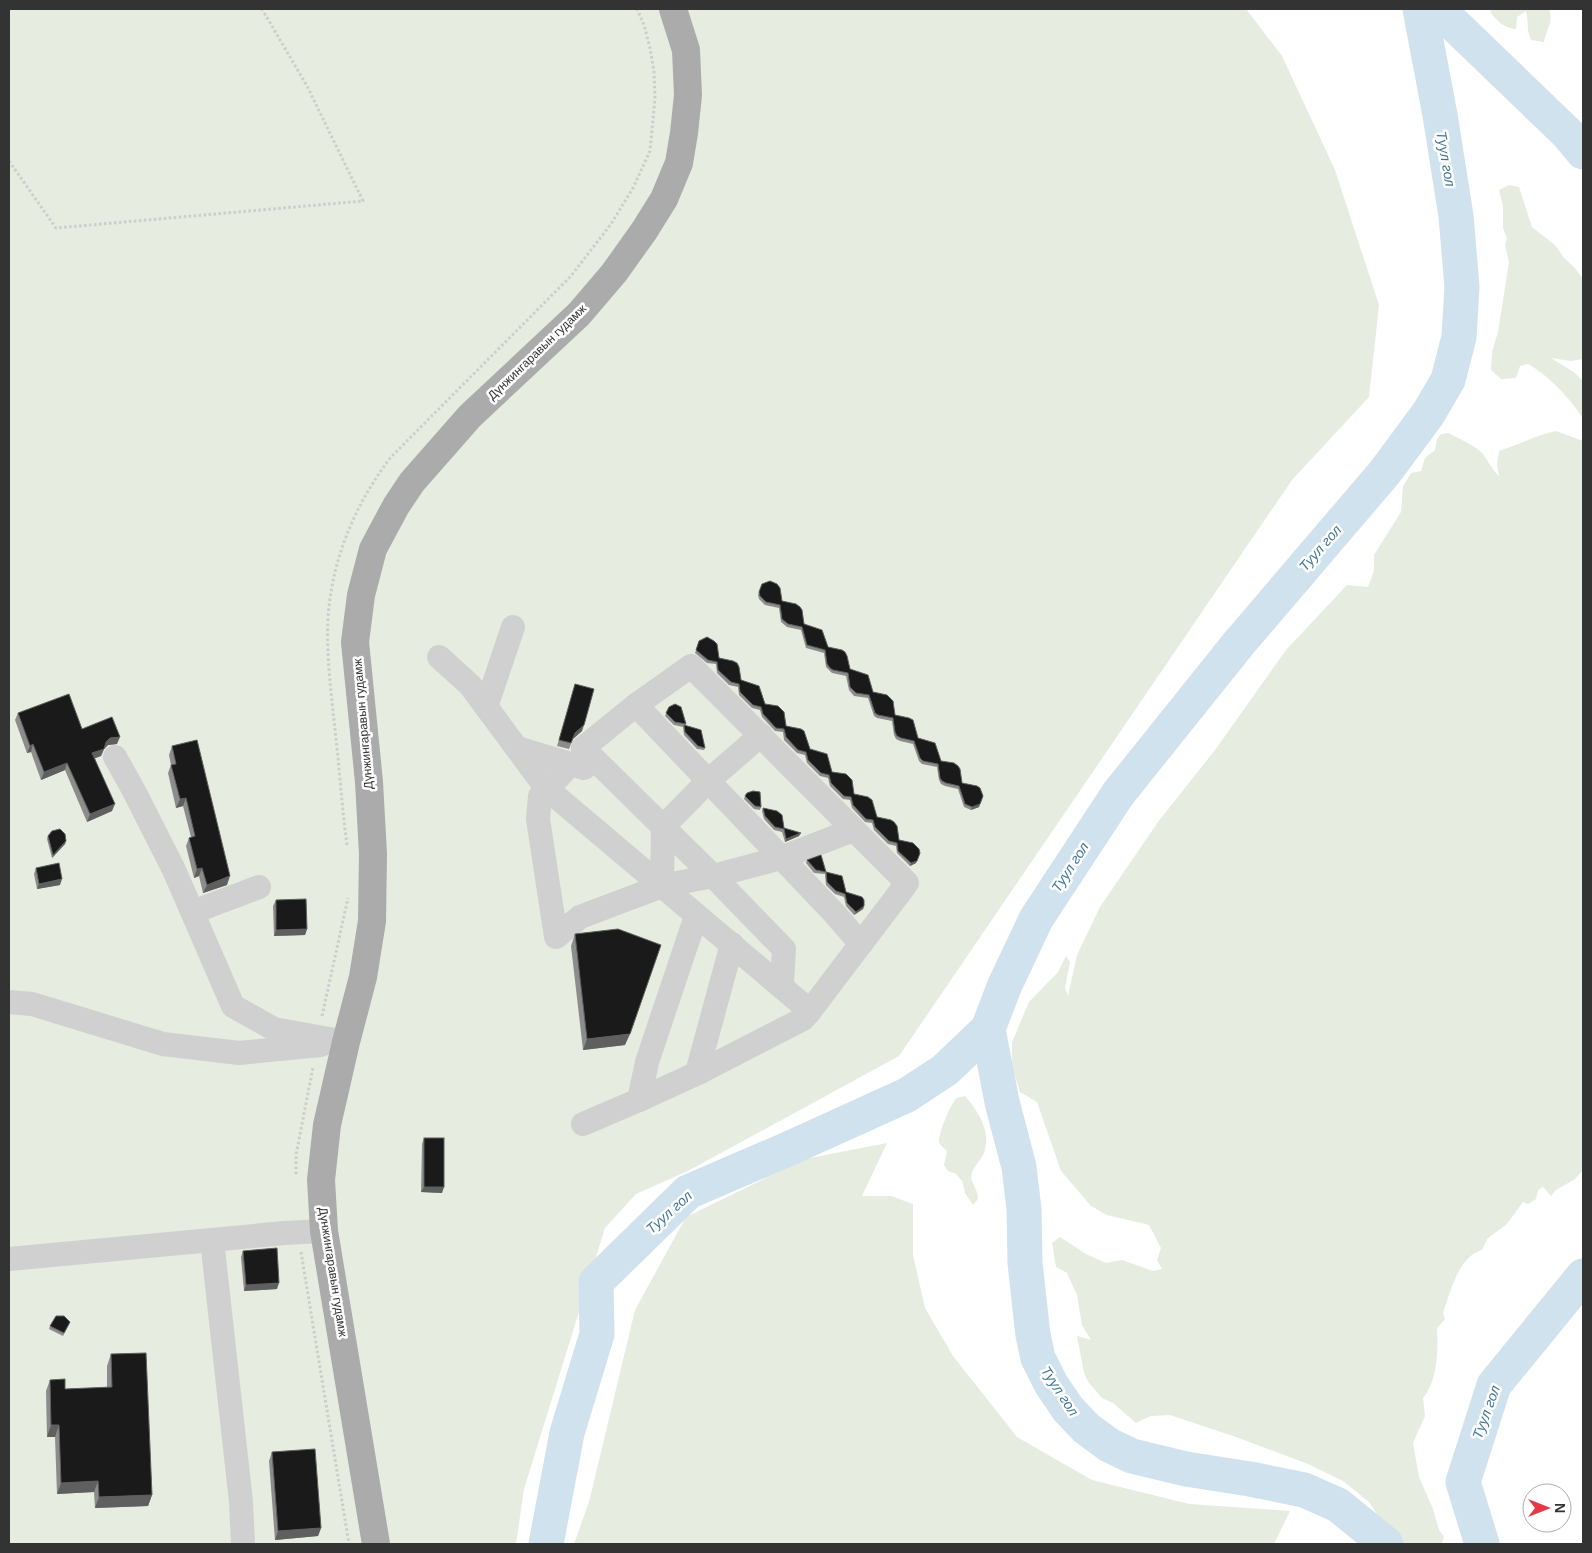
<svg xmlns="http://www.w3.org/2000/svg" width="1592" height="1553" viewBox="0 0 1592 1553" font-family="Arial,sans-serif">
<rect width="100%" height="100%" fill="#fff"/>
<g fill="#e6ecdf">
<polygon points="9,9 1246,9 1282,56 1335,170 1379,305 1369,397 1292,480 899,1056 688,1171 636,1194 605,1228 524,1489 516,1544 9,1544"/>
<path d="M1492,9H1549C1554,22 1546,30 1544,42L1531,40C1526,29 1529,22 1526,11L1517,17L1516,29C1504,28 1498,22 1490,12Z"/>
<path d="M1509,185L1519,187L1532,227L1555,245L1564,258L1575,268L1583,279V359L1571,361L1551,358L1575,373L1583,381V419C1572,400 1548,375 1528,364L1520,366L1516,378L1501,379L1491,370L1492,352L1498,332L1509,262L1505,245L1507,238L1503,228V206L1499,190Z"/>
<path d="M1556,431L1583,441V1170L1575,1179L1556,1190L1551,1196L1543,1187L1538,1190L1536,1199L1528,1204L1523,1202L1507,1224L1487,1239L1482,1250C1458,1257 1451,1291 1443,1313L1445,1319L1437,1328C1438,1350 1438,1380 1423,1398L1425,1416L1413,1443L1419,1477L1433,1509L1439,1530L1444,1537L1441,1544H1398L1391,1541V1533L1382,1532L1379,1526V1517L1369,1502L1343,1481L1308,1464L1236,1437L1170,1415L1151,1416L1136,1423L1113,1403L1102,1398L1089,1383L1084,1373L1077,1336L1091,1340L1082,1325L1077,1295L1067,1273L1056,1267L1052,1243L1060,1237L1086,1254L1106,1263L1122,1260L1153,1271L1162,1269L1157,1260L1161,1248L1149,1225L1107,1215L1091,1206L1061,1171L1037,1102L1020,1092L1012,1067V1042L1029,1002L1058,972L1066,956L1070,962L1065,988L1068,996L1077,955L1100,907L1158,822L1215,750L1286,650L1347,585L1368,587L1374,571V555L1401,512L1403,486L1411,473L1421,471L1425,458L1435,450L1437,439L1441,434L1449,433C1457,438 1475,446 1480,451C1488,459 1491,469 1499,476L1497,465L1499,451C1519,445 1536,435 1556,431Z"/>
<path d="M965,1096C978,1111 992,1132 984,1153C981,1160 974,1166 972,1173C969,1183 978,1187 978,1199L973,1205L965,1193L962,1181L956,1174L948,1171L944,1165L947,1151C945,1149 940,1145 939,1142C938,1135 951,1102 957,1098C959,1097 962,1097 965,1096Z"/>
<polygon points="887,1143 862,1196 891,1196 913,1204 913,1255 925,1308 953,1356 1017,1437 1092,1480 1189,1504 1290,1511 1274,1544 574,1544 589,1502 635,1310 686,1217 805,1159"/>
</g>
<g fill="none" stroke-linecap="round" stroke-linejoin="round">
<g stroke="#cfe2ee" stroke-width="35">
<polyline points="1438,9 1567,133 1583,152"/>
<polyline points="546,1544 567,1433 597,1334 596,1282 688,1192 788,1149 907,1095 945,1070 988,1029"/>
<polyline points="1386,1544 1338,1505 1304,1490 1250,1479 1186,1469 1132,1456 1109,1445 1086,1428 1068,1409 1051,1384 1038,1358 1033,1335 1025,1263 1024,1209 1019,1167 1002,1102 988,1029 1004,987 1036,919 1118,794 1239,643 1385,472 1428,414 1448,380 1459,337 1462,287 1456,216 1440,115 1420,9"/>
<polyline points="1482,1544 1463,1482 1494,1385 1583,1276"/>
</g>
<g stroke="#cdcdcd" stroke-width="3" stroke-dasharray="2.5 2.5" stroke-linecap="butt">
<polyline points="9,161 56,228 363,201 307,86 262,9"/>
<path d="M347,845C342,809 340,774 336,739C332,699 326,658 328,618C332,559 355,504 391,457L571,276L611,224L633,188L650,151L655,98L654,71L650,48L644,25L637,9"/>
<polyline points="322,1016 348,898"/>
<polyline points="296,1174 296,1155 313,1067"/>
<polyline points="301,1252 349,1544"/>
</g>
<g stroke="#d0d0d0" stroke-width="24">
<polyline points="439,657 470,685 547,789 540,796 538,819 556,937 580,917 662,886 713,876 781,858 853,830"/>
<polyline points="636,705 834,913 861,944"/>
<polyline points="486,707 513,627"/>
<polyline points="517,748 584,768 583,748 636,705 691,666 907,883 810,1011 547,789 571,764"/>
<polyline points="583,748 713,876 784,949 782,983 780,986"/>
<polyline points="115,757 134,791 174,870 233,1006 274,1029 346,1042"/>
<polyline points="662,886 663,827 708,781 761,735"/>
<polyline points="193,912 259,887"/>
<polyline points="696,916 647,1062 639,1100 700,1072 803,1019 810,1011"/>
<polyline points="9,1002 32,1004 163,1044 239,1053 321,1045"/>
<polyline points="700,1072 698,1069 732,944"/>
<polyline points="583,1124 639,1100"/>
<polyline points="9,1259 212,1240"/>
<polyline points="243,1544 241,1502 212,1240 284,1233 324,1231"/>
</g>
<polyline stroke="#ababab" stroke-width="28" points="376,1544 324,1231 321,1180 327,1125 346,1042 363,977 372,921 373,854 369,782 355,642 361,595 373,549 396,506 412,482 470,416 579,314 614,273 644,231 664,199 679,163 684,133 688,95 686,50 673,9"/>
</g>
<g fill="#8c8c8c">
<polygon points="762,584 782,601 828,647 962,783 983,796 979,807 971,810 964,807 958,789 945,786 941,784 939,780 937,767 922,764 919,761 913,744 900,741 896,739 894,735 892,721 877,718 874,716 868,698 854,696 849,690 846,676 832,673 826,667 824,653 806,648 801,630 787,627 781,622 779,608 765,605 759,599 758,595"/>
<polygon points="699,641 719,658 765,704 899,840 920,853 916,863 910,866 897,853 896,846 888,844 874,830 872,823 865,822 852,808 850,800 843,799 830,786 828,778 820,776 807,763 805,755 797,753 784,740 783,732 775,731 762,717 760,710 752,708 739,695 738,687 729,685 717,673 716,664 707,663 695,653"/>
<polygon points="575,684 582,731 573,739 569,749 557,746"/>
<polygon points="669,707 686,724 685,726 705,748 704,750 697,749 684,735 683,727 674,725 665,716"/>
<polygon points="18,713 82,729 117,744 108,745 104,749 101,756 95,758 112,811 87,822 65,770 41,780 31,752 27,753 15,720"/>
<polygon points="172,746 227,885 203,893 199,876 194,878 186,846 189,838 191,837 183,806 176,808 168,773 171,765 169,755"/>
<polygon points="745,796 761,807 760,810 754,809 744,799"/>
<polygon points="763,808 784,828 799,836 785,842 782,832 774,830 764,819 762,811"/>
<polygon points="48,836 66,841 65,844 52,858 47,839"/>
<polygon points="807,860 826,872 825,874 814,873 806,863"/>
<polygon points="36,868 60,885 37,889 34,874"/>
<polygon points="826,872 846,892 864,906 863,909 854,915 846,906 844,897 835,894 826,885 825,875"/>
<polygon points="276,900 307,929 305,935 274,936 273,906"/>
<polygon points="575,934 625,1045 583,1050 571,946"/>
<polygon points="424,1138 442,1193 421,1192 422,1144"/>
<polygon points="243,1251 277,1289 244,1291 241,1257"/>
<polygon points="70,1322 63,1336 49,1329 50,1326"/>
<polygon points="111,1354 152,1495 148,1506 95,1508 94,1492 57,1494 55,1437 47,1437 46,1391 50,1380 65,1389 107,1388 107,1366"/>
<polygon points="272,1452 321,1528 318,1536 275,1540 269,1461"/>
</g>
<g fill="#5f5f5f">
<polygon points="584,725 582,731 573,739 575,733"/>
<polygon points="120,737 117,744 108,745 104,749 101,756 90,760 92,753 110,738"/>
<polygon points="33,744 31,752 27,753 30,746"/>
<polygon points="67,763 65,770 41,780 44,772"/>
<polygon points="186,798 183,806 176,808 180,799"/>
<polygon points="115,804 112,811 87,822 90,814"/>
<polygon points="980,804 979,807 971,810 972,807"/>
<polygon points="801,833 799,836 785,842 786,839"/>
<polygon points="66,841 65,844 52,858 53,855"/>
<polygon points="917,861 916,863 910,866 911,863"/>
<polygon points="202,868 199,876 194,878 197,869"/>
<polygon points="230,876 227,885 203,893 207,885"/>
<polygon points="62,879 60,885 37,889 39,884"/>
<polygon points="864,906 863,909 854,915 856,912"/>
<polygon points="307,929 305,935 274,936 276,930"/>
<polygon points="630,1034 625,1045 583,1050 587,1039"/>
<polygon points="424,1187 444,1187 442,1193 421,1192"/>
<polygon points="279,1283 277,1289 244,1291 246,1285"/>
<polygon points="51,1425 59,1425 55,1437 47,1437"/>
<polygon points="98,1481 94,1492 57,1494 61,1483"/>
<polygon points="152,1495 148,1506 95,1508 99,1497"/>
<polygon points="321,1528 318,1536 275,1540 278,1531"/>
</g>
<g fill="#1a1a1a" stroke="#5f5f5f">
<polygon points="770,581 777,584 780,588 782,601 796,604 800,607 802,610 804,624 822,630 828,647 842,650 845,652 847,656 850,669 868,675 873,692 887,695 893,701 895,715 909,718 913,720 918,738 935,743 941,761 954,763 958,766 960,769 962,783 977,786 980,788 983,796 980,804 972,807 965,804 959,786 946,783 942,781 940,778 938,764 923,761 920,758 914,741 901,738 897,736 895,732 893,718 878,715 875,713 869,695 856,693 850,687 848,673 833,670 830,668 827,664 825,650 807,645 802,627 788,624 782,619 780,605 766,602 760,596 759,592 762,584"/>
<polygon points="707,637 714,641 717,644 719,658 733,661 737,663 739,667 741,680 759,686 765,704 778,706 784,712 786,726 801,729 804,731 810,749 827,754 832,772 846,774 852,780 854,794 868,797 872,800 877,817 891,820 894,822 897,826 899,840 913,843 919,849 920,853 917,861 911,863 898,851 897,843 889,841 875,827 873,820 866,819 853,805 851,797 844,796 831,783 829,775 821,773 808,760 806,752 798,750 786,737 784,729 776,728 763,714 761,707 753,705 740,692 739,684 731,682 718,670 717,662 708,660 696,650 699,641"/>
<polygon points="575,684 594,689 584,725 575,733 571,743 559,740"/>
<polygon points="69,694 82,729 112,717 120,737 110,738 106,742 104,749 92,753 115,804 90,814 67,763 44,772 33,744 30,746 18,713"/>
<polygon points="675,704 681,707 686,724 675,722 666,713 669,707"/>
<polygon points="684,725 701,730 705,748 698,746 685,732"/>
<polygon points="197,740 230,876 207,885 202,868 197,869 189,838 195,836 186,798 180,799 171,765 176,764 172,746"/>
<polygon points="753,791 760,792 761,807 755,806 745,796 747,793"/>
<polygon points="763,808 777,811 782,815 784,828 801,833 786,839 784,829 775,827 765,816"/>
<polygon points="60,829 65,834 66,841 53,855 48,836 52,831"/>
<polygon points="821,855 826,872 816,870 807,860"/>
<polygon points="59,863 62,879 39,884 36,868"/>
<polygon points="826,872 842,876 846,892 862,897 864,900 864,906 856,912 847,903 845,894 836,891 827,882"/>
<polygon points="306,899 307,929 276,930 276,900"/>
<polygon points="618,929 661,945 630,1034 587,1039 575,934"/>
<rect x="424" y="1138" width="20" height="49"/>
<polygon points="277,1248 279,1283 246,1285 243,1251"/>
<polygon points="56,1316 64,1316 70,1322 64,1333 50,1326"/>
<polygon points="146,1353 152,1495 99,1497 98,1481 61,1483 59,1425 51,1425 50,1380 65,1379 65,1389 112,1387 111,1354"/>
<polygon points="315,1449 321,1528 278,1531 272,1452"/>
</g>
<g text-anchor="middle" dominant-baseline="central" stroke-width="5" stroke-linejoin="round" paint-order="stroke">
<g font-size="12" fill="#333" stroke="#fff">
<text transform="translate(537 352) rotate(-44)">Дүнжингаравын гудамж</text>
<text transform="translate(363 724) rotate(-95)">Дүнжингаравын гудамж</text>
<text transform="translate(333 1272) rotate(81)">Дүнжингаравын гудамж</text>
</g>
<g font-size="14" font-style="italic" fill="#3f7597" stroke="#fff">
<text transform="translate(1446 159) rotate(80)">Туул гол</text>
<text transform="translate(1320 548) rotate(-49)">Туул гол</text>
<text transform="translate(1070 867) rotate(-57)">Туул гол</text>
<text transform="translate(669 1212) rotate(-42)">Туул гол</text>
<text transform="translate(1060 1391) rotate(57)">Туул гол</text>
<text transform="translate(1486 1412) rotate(-70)">Туул гол</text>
</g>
</g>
<rect width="1592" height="1553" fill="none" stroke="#333333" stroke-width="20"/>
<g transform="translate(1547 1508) rotate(90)"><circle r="24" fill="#ffffff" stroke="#adadad"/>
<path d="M0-4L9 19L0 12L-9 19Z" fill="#e63946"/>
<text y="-8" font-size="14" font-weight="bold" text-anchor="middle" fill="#333333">N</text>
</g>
</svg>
